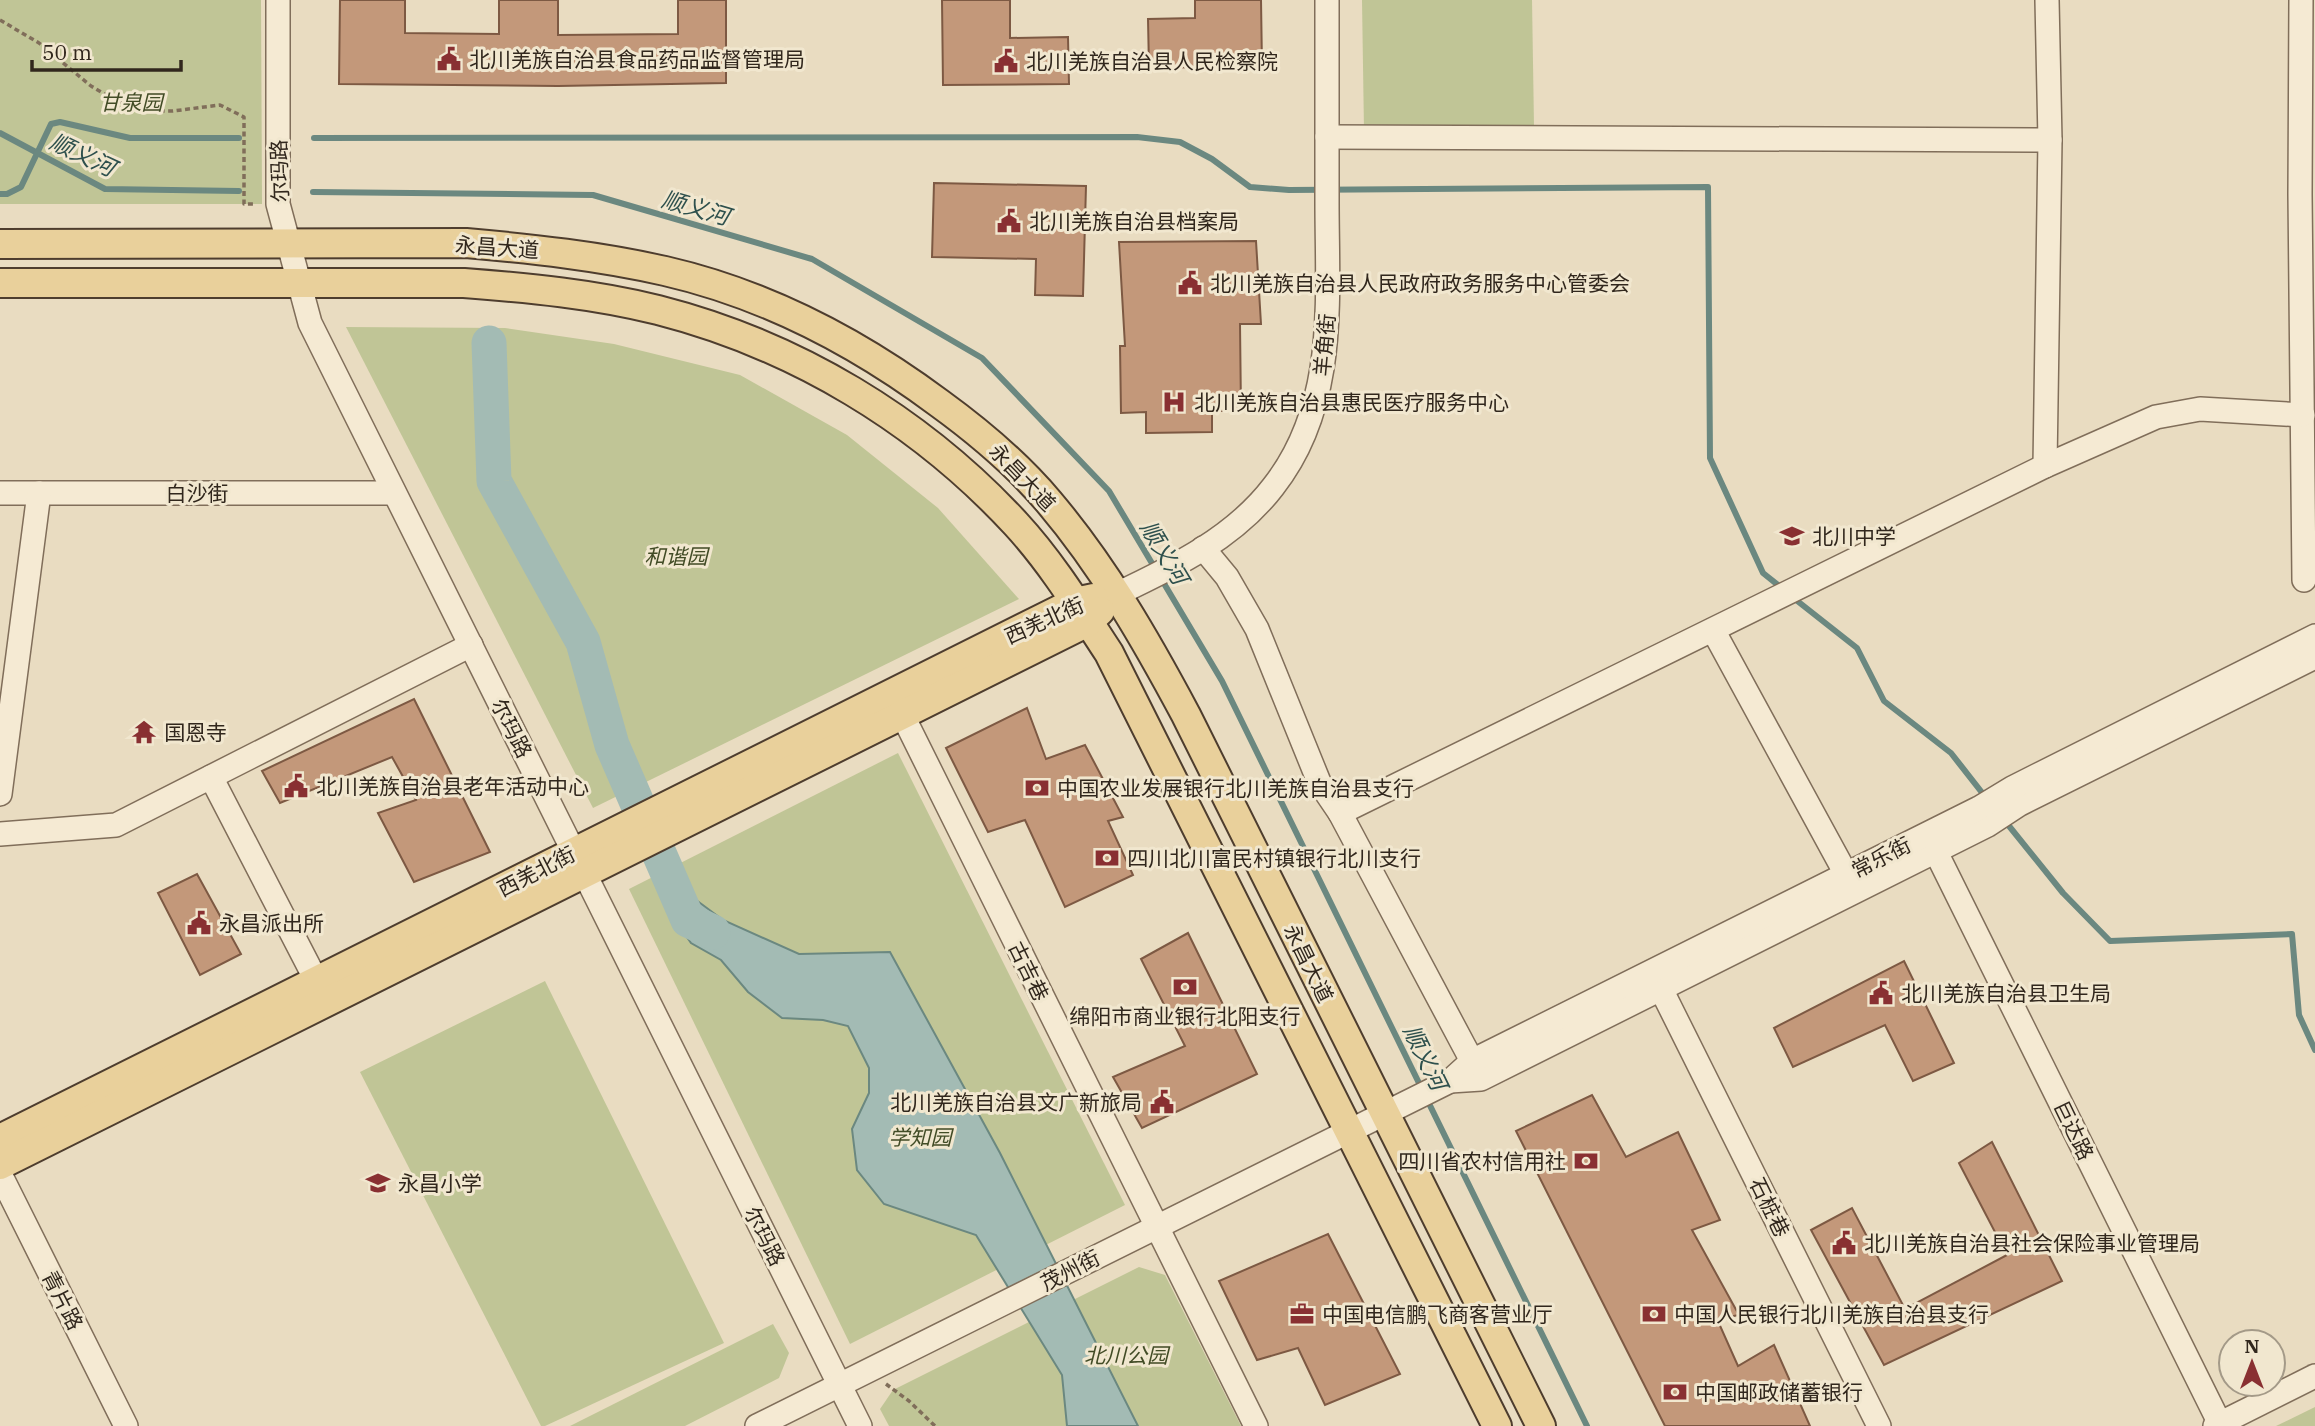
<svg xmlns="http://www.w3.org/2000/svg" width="2315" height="1426" viewBox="0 0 2315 1426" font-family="'IBM Plex Serif','Noto Sans SC',serif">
<rect width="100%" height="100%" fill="#e9dcc1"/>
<g fill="#c0c596">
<polygon points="0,0 261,0 262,204 0,204"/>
<polygon points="1362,0 1532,0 1534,126 1364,131"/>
<polygon points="346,327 505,328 614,344 740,375 847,435 938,508 1019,599 593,808"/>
<polygon points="898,753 1125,1205 850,1344 629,889"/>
<polygon points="545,981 724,1343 545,1426 541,1426 360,1072"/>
<polygon points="1139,1267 1165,1275 1241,1426 889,1426 880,1409 893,1390"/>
<polygon points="773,1324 789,1353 779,1378 685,1426 570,1426"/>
<polygon points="2315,1407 2315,1426 2276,1426"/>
</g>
<polygon fill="#a3bbb4" stroke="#6b8880" stroke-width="2" points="688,894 723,920 799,954 890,952 1000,1153 1138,1426 1067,1426 1062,1375 976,1235 884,1204 857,1170 852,1129 869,1093 869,1068 848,1026 823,1020 782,1018 748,992 721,960 691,943 668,910"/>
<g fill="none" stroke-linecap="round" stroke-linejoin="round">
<g stroke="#6b8880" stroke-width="6">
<polyline points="0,133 105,189 239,191"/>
<polyline points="314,138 1137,137 1180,142 1212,159 1250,187 1289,190 1708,187 1710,458 1763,573 1783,589"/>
<polyline points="313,192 593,195 812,259 982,358 1109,491 1222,681 1587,1426"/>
<polyline points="0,194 7,194 21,187 51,124 60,122 130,138 239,138"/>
<polyline points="1791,596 1857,648 1884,701 1951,753 1987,799"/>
<polyline points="2005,821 2063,893 2110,941 2292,934 2299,1015 2315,1050"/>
</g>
<polyline stroke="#a3bbb4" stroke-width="35" points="489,343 494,481 583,642 612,745 688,920 713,932"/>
</g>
<g fill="#c3987a" stroke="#7d5943" stroke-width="2">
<polygon points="340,0 405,0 405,33 499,34 499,0 558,0 558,35 678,34 678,0 726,0 726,83 558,86 339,84"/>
<polygon points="942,0 1010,0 1010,38 1068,37 1069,84 943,85"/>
<polygon points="1195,0 1261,0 1262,66 1149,68 1148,19 1195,18"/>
<polygon points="934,183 1086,186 1083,296 1035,295 1036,259 932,257"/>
<polygon points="1256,241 1261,324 1240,324 1241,411 1212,411 1212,432 1146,433 1146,412 1121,413 1120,346 1125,346 1119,242"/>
<polygon points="414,699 490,852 414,882 378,813 416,800 392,757 280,803 262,771"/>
<polygon points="1027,708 1046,759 1085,745 1123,817 1108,821 1133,875 1065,907 1025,820 988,832 946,748"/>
<polygon points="197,874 241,954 200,975 158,893"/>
<polygon points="1188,933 1257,1074 1142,1128 1113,1077 1185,1046 1141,959"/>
<polygon points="1904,961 1954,1063 1913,1081 1885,1025 1793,1067 1774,1028"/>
<polygon points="1592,1095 1626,1157 1678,1132 1720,1220 1692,1230 1739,1315 1717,1319 1738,1366 1774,1345 1810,1426 1665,1426 1516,1131"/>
<polygon points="1992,1142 2062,1281 1884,1365 1811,1230 1852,1208 1905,1309 2007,1255 1959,1163"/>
<polygon points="1328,1234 1400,1374 1325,1405 1298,1348 1257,1360 1219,1281"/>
</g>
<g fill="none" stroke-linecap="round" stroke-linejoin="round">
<g stroke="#806e5a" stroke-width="26">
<g id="minor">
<polyline points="278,0 278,204 310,323 860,1426"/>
<polyline points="2301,0 2300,194 2304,580"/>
<polyline points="1327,137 2050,140"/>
<polyline points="2045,466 2050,140 2047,0"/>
<polyline points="0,493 394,493"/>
<polyline points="1203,548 1227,577 1257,629 1319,782 1340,813 1472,1061"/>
<path d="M1117,594C1174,567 1234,538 1273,487C1338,405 1327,300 1327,202C1327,134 1327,67 1327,0"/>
<polyline points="1713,630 1846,874"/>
<polyline points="902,714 1256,1426"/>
<polyline points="211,777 317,982"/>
<polyline points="0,794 39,493"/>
<polyline points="1340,813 2045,466 2156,417 2200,409 2303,415"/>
<polyline points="0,834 116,825 471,645"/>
<polyline points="1930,840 2221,1426"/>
<polyline points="1661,989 1879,1426"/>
<polyline points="1450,1081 1481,1079 1988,825 2020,804 2315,657"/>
<polyline points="0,1174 126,1426"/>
<polyline points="757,1426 1450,1081 1472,1061 1979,808 2012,788 2315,636"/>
<polyline points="2215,1426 2315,1376"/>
</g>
</g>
<g stroke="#4e3d2e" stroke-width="32">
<g id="major">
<path d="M0,244L466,243C533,249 599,256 665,271C765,294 857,342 939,403C979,432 1017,464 1049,502C1104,567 1146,640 1186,715L1541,1426"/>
<path d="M0,283H464C529,288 594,294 658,310C795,345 920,420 1016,524C1052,563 1080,609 1109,653L1497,1426"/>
<polyline points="0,1139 1075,602 1094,598"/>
<polyline points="0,1165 1088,622 1100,611"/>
</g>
</g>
<g stroke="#806e5a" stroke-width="3.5" stroke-dasharray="5 3.5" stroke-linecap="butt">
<polyline points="0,20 39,43 91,86 115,100 147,111 173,111 220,105 244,117 244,204 253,204"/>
<polyline points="886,1384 909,1401 935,1426"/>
</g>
<use href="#minor" stroke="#f5ead3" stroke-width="23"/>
<use href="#major" stroke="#e9d09b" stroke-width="28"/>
</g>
<defs>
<g id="civic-bare" transform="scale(1.89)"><path d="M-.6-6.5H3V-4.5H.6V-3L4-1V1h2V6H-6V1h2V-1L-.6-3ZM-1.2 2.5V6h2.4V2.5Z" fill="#893032" stroke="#f1e7cf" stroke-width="2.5" paint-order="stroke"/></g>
<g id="hospital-bare" transform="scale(1.89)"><path d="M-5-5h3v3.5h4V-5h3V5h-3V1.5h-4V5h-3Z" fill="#893032" stroke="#f1e7cf" stroke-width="2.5" paint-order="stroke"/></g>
<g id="school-bare" transform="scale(1.89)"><path d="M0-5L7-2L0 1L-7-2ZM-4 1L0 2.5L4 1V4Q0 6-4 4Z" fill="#893032" stroke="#f1e7cf" stroke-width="2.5" paint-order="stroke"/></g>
<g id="temple-bare" transform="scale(1.89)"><path d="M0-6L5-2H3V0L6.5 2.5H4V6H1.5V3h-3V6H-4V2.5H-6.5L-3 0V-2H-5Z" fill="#893032" stroke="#f1e7cf" stroke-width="2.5" paint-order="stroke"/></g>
<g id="bank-bare" transform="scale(1.89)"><path d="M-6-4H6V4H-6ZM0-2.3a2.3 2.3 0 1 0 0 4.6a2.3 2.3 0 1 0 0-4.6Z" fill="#893032" stroke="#f1e7cf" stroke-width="2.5" paint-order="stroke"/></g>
<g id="office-bare" transform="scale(1.89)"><path d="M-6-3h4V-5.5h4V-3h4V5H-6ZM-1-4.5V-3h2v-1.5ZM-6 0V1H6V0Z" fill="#893032" stroke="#f1e7cf" stroke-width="2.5" paint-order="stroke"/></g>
</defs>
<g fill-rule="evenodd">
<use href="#civic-bare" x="449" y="59"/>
<use href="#civic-bare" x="1006" y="61"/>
<use href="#civic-bare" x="1009" y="221"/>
<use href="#civic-bare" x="1190" y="283"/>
<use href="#hospital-bare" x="1174" y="402"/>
<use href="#school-bare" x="1792" y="536"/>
<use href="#temple-bare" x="144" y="732"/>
<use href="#civic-bare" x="296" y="786"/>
<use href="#bank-bare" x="1037" y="788"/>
<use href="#bank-bare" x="1107" y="858"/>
<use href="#civic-bare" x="199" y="923"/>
<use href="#bank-bare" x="1185" y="987"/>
<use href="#civic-bare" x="1881" y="993"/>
<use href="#civic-bare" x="1162" y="1102"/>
<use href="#bank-bare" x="1586" y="1161"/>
<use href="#school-bare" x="378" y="1183"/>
<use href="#civic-bare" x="1844" y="1243"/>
<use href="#office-bare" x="1302" y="1314"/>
<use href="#bank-bare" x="1654" y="1314"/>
<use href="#bank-bare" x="1675" y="1392"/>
</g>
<g text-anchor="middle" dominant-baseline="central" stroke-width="6" stroke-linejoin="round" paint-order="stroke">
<g font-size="21" fill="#31271d" stroke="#f1e7cf" text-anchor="start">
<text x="469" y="59">北川羌族自治县食品药品监督管理局</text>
<text x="1026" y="61">北川羌族自治县人民检察院</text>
<text x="1029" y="221">北川羌族自治县档案局</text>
<text x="1210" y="283">北川羌族自治县人民政府政务服务中心管委会</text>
<text x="1194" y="402">北川羌族自治县惠民医疗服务中心</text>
<text x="1812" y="536">北川中学</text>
<text x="164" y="732">国恩寺</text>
<text x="316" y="786">北川羌族自治县老年活动中心</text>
<text x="1057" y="788">中国农业发展银行北川羌族自治县支行</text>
<text x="1127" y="858">四川北川富民村镇银行北川支行</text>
<text x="219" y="923">永昌派出所</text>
<text x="1901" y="993">北川羌族自治县卫生局</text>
<text x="1185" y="1016" text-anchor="middle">绵阳市商业银行北阳支行</text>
<text x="1142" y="1102" text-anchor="end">北川羌族自治县文广新旅局</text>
<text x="1566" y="1161" text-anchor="end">四川省农村信用社</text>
<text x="398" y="1183">永昌小学</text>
<text x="1864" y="1243">北川羌族自治县社会保险事业管理局</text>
<text x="1322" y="1314">中国电信鹏飞商客营业厅</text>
<text x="1674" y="1314">中国人民银行北川羌族自治县支行</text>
<text x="1695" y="1392">中国邮政储蓄银行</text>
</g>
<g font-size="21" font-style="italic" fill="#424c26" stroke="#f1e7cf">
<text x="131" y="102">甘泉园</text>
<text x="676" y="556">和谐园</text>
<text x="920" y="1137">学知园</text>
<text x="1126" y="1355">北川公园</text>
</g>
<g font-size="21" fill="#31271d" stroke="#f1e7cf">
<text transform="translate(279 171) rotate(-92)">尔玛路</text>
<text transform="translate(497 247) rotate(4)">永昌大道</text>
<text transform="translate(1324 345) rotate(-85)">羊角街</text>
<text transform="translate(1023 477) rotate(46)">永昌大道</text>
<text x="197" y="493">白沙街</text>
<text transform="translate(1044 620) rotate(-24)">西羌北街</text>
<text transform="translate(512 728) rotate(63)">尔玛路</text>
<text transform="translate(1881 857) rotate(-27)">常乐街</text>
<text transform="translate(536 871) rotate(-27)">西羌北街</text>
<text transform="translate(1309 963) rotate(64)">永昌大道</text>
<text transform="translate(1029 971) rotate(64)">古吉巷</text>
<text transform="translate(2074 1130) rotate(64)">巨达路</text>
<text transform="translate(1770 1207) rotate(64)">石桩巷</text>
<text transform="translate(765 1236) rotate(63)">尔玛路</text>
<text transform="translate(1070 1270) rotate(-27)">茂州街</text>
<text transform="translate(63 1300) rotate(63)">青片路</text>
</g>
<g font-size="23" font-style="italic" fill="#2e504d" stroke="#f1e7cf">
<text transform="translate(83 154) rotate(25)">顺义河</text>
<text transform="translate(696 207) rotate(16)">顺义河</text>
<text transform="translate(1165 552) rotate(59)">顺义河</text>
<text transform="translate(1426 1057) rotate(64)">顺义河</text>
</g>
</g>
<g transform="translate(2252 1363)"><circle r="33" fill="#f1e7cf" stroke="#a49a88" stroke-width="2"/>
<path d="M0-5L12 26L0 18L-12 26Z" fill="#893032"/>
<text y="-10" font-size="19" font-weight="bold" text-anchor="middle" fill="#31271d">N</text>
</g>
<path d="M32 60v10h149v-10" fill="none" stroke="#31271d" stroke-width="3.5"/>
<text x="42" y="60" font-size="21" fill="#31271d" stroke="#f1e7cf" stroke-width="5" paint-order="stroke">50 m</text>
</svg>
